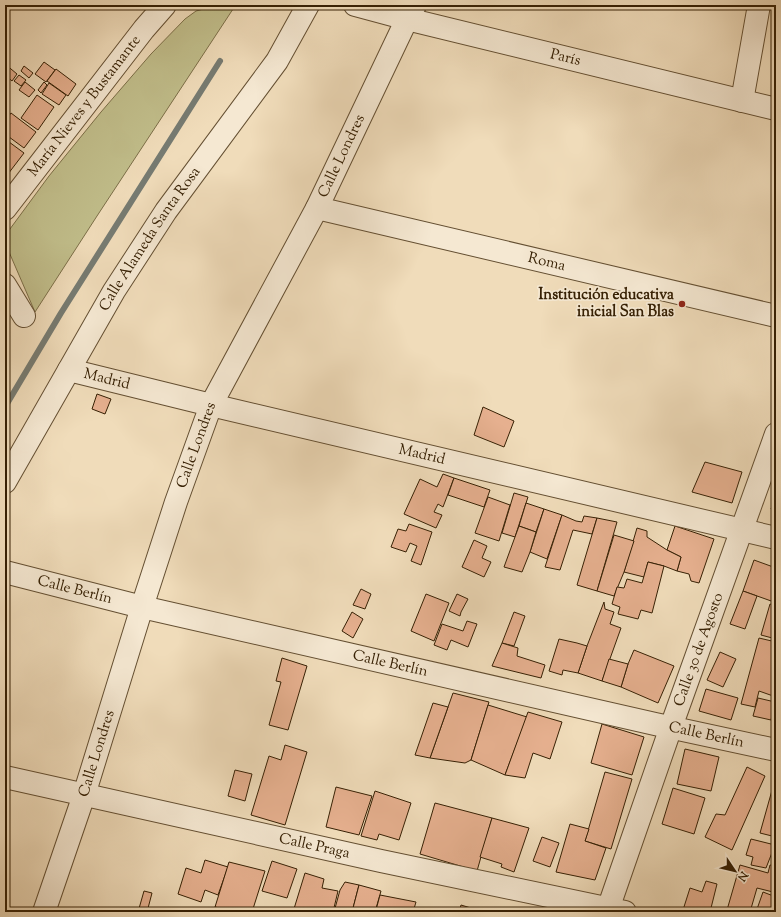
<svg xmlns="http://www.w3.org/2000/svg" width="781" height="917" viewBox="0 0 781 917" font-family="'Sorts Mill Goudy',serif">
<rect width="100%" height="100%" fill="#f0dcba"/>
<filter id="stains"><feTurbulence type="fractalNoise" baseFrequency=".005" numOctaves="4"/><feColorMatrix values="0 0 0 0 .2 0 0 0 0 .09 0 0 0 0 .02 0 0 0 .5 -.17"/></filter>
<radialGradient id="worn" r=".72"><stop offset=".6" stop-color="#630" stop-opacity="0"/><stop offset="1" stop-color="#630" stop-opacity=".3"/></radialGradient>
<polygon fill="#c1be8b" stroke="#7c6f48" points="235,6 97,216 35,312 6,245 5,239 7,233 49,176 101,112 151,54 185,19 196,11 211,7"/>
<g fill="none" stroke-linecap="round" stroke-linejoin="round">
<polyline stroke="#767b72" stroke-width="6" points="5,407 61,313 220,61"/>
</g>
<g fill="#e6b08f" stroke="#362004">
<polygon points="44,62 55,70 46,82 35,74"/>
<polygon points="5,64 17,74 12,81 5,75"/>
<polygon points="24,66 33,73 29,78 21,71"/>
<polygon points="56,69 76,84 68,96 47,81"/>
<polygon points="19,75 26,80 21,86 14,81"/>
<polygon points="25,82 35,90 29,97 19,90"/>
<polygon points="44,82 47,85 41,93 38,90"/>
<polygon points="49,83 66,95 59,105 42,94"/>
<polygon points="37,95 54,107 38,130 21,118"/>
<polygon points="11,113 36,132 24,148 5,134 5,121"/>
<polygon points="5,139 24,153 8,174 5,172"/>
<polygon points="97,394 111,399 105,414 92,409"/>
<polygon points="483,407 514,421 504,447 474,435"/>
<polygon points="705,462 742,472 732,503 692,492"/>
<polygon points="443,474 454,478 443,507 438,504 434,512 442,515 436,528 404,514 420,479 437,487"/>
<polygon points="454,478 490,490 484,507 448,495"/>
<polygon points="514,493 528,497 515,537 502,533"/>
<polygon points="776,495 776,511 771,509"/>
<polygon points="488,497 510,505 499,541 475,533"/>
<polygon points="526,503 544,509 536,532 519,526"/>
<polygon points="544,509 562,515 547,559 530,552"/>
<polygon points="562,515 576,521 582,522 584,516 597,518 592,534 573,530 560,570 545,567"/>
<polygon points="597,518 617,522 597,591 577,585"/>
<polygon points="409,524 432,532 421,565 411,561 417,546 410,543 406,552 391,547 398,529 406,531"/>
<polygon points="519,526 536,532 530,552 522,572 504,567"/>
<polygon points="675,526 714,539 699,583 691,581 689,574 677,571 681,557 667,550"/>
<polygon points="637,528 647,531 647,537 667,550 681,557 677,571 664,566 648,562 644,577 624,572"/>
<polygon points="614,535 634,541 624,572 614,596 597,591"/>
<polygon points="474,540 487,546 482,558 491,562 484,577 462,567"/>
<polygon points="754,560 776,568 776,596 774,602 743,591"/>
<polygon points="648,562 664,566 652,613 641,610 638,619 618,614 620,607 612,604 617,587 624,588 627,579 642,583"/>
<polygon points="361,589 371,594 365,609 353,605"/>
<polygon points="743,591 757,596 745,629 730,624"/>
<polygon points="426,594 449,603 434,641 411,631"/>
<polygon points="457,594 468,599 461,612 460,616 449,611"/>
<polygon points="604,602 605,609 614,612 610,624 621,628 602,681 578,673 587,646"/>
<polygon points="770,604 776,606 776,639 761,635"/>
<polygon points="352,612 363,619 353,638 342,631"/>
<polygon points="514,612 525,616 514,646 502,643"/>
<polygon points="467,621 477,624 468,647 451,640 447,650 434,645 442,624 463,631"/>
<polygon points="759,638 776,642 776,697 759,691 755,707 741,704"/>
<polygon points="559,639 577,643 587,646 578,673 563,670 562,675 549,671"/>
<polygon points="502,643 518,648 517,656 545,665 541,678 492,666"/>
<polygon points="634,650 674,666 658,703 621,687 628,664"/>
<polygon points="720,652 736,659 723,687 707,680"/>
<polygon points="282,658 307,666 288,730 269,725 281,682 276,681"/>
<polygon points="609,659 628,664 621,687 602,681"/>
<polygon points="706,689 738,698 731,720 699,711"/>
<polygon points="453,693 489,702 471,760 465,763 430,758"/>
<polygon points="758,698 775,702 771,720 753,716"/>
<polygon points="433,703 448,707 430,758 415,755"/>
<polygon points="488,705 527,717 505,775 471,760"/>
<polygon points="528,712 562,722 550,759 533,753 525,778 505,775"/>
<polygon points="602,724 644,737 632,775 591,763"/>
<polygon points="285,745 307,752 285,825 251,815 269,756 281,760"/>
<polygon points="685,749 719,757 711,791 677,784"/>
<polygon points="747,767 765,776 732,850 705,837 716,814 725,815"/>
<polygon points="235,770 252,774 245,801 228,796"/>
<polygon points="605,772 632,779 611,849 585,841"/>
<polygon points="776,776 776,837 760,833"/>
<polygon points="336,787 372,796 359,835 326,827"/>
<polygon points="673,788 705,798 694,834 662,824"/>
<polygon points="375,791 411,803 399,840 379,834 377,840 361,836"/>
<polygon points="435,803 492,818 477,871 420,854"/>
<polygon points="492,818 529,828 514,872 501,867 502,864 480,857"/>
<polygon points="570,824 589,829 585,841 606,848 595,880 556,872"/>
<polygon points="542,837 559,843 550,867 533,861"/>
<polygon points="751,839 775,845 766,868 751,865 753,857 746,855"/>
<polygon points="205,860 228,867 218,895 205,890 201,902 178,894 186,868 201,873"/>
<polygon points="272,861 297,869 287,898 262,891"/>
<polygon points="229,862 265,871 252,912 238,912 215,907"/>
<polygon points="740,865 768,873 770,865 776,866 776,880 773,892 757,888 750,912 733,912 727,910"/>
<polygon points="305,873 324,879 322,888 338,891 333,912 293,912"/>
<polygon points="706,881 717,884 710,912 689,912 683,910 690,888 702,892"/>
<polygon points="345,882 359,885 352,912 334,912 340,890"/>
<polygon points="359,885 381,891 375,912 352,912"/>
<polygon points="144,891 152,893 147,912 138,912"/>
<polygon points="763,892 776,897 776,912 756,912"/>
<polygon points="380,895 416,902 413,912 380,912 376,910"/>
<polygon points="461,905 484,912 459,912"/>
</g>
<g fill="none" stroke-linecap="round" stroke-linejoin="round">
<g stroke="#644f32" stroke-width="24">
<g id="minor">
<path id="s1" d="M355,5L407,19L776,109"/>
<polyline points="742,101 759,5"/>
<path id="s2" d="M317,208L776,316"/>
<path id="s3" d="M5,209L144,29L165,5"/>
<polyline points="5,285 24,316"/>
<path id="s4" d="M69,370L211,405L776,538"/>
<path id="s5" d="M5,482L114,291L166,211L277,61L308,5"/>
<path id="s6" d="M5,572L142,607L655,724L776,750"/>
<path id="s7" d="M5,777L381,861L625,912"/>
<path id="s8" d="M44,912L84,795L142,607L176,502L211,405L317,208L407,19L415,5"/>
<path id="s9" d="M607,912L671,727L776,434"/>
</g>
</g>
<use href="#minor" stroke="#f5e8d2" stroke-width="22"/>
</g>
<circle fill="#8f2418" stroke="#f5e8d2" stroke-width="1.5" cx="682" cy="304" r="4"/>
<g text-anchor="middle" dominant-baseline="central" stroke-width="3.5" stroke-linejoin="round" paint-order="stroke">
<g font-size="15" fill="#362004" stroke="#f5e8d2">
<text stroke="none"><textPath href="#s1" startOffset="217">París</textPath></text>
<text stroke="none"><textPath href="#s3" startOffset="130">María Nieves y Bustamante</textPath></text>
<text stroke="none"><textPath href="#s8" startOffset="815">Calle Londres</textPath></text>
<text stroke="none"><textPath href="#s5" startOffset="283">Calle Alameda Santa Rosa</textPath></text>
<text stroke="none"><textPath href="#s2" startOffset="236">Roma</textPath></text>
<text stroke="none"><textPath href="#s4" startOffset="39">Madrid</textPath></text>
<text stroke="none"><textPath href="#s8" startOffset="491">Calle Londres</textPath></text>
<text stroke="none"><textPath href="#s4" startOffset="363">Madrid</textPath></text>
<text stroke="none"><textPath href="#s6" startOffset="72">Calle Berlín</textPath></text>
<text stroke="none"><textPath href="#s9" startOffset="278">Calle 30 de Agosto</textPath></text>
<text stroke="none"><textPath href="#s6" startOffset="396">Calle Berlín</textPath></text>
<text stroke="none"><textPath href="#s6" startOffset="720">Calle Berlín</textPath></text>
<text stroke="none"><textPath href="#s8" startOffset="167">Calle Londres</textPath></text>
<text stroke="none"><textPath href="#s7" startOffset="317">Calle Praga</textPath></text>
</g>
<g font-size="15" font-weight="bold" fill="#362004" stroke="#f5e8d2" text-anchor="end">
<text x="674" y="295">Institución educativa<tspan x="674" dy="17">inicial San Blas</tspan></text>
</g>
</g>
<rect width="781" height="917" fill="none" stroke="#f0dcba" stroke-width="20"/>
<rect x="6" y="6" width="769" height="905" fill="none" stroke="#362004" stroke-width="2"/>
<rect x="10" y="10" width="761" height="897" fill="none" stroke="#362004"/>
<g transform="translate(735 871) rotate(125)" stroke="#f5e8d2" stroke-width="3" paint-order="stroke">
<path d="M0-3L7 15L0 10L-7 15Z" fill="#362004"/>
<text y="-6" font-size="11" font-weight="bold" text-anchor="middle" fill="#362004">N</text>
</g>
<rect width="100%" height="100%" filter="url(#stains)"/>
<rect width="100%" height="100%" fill="url(#worn)"/>
</svg>
